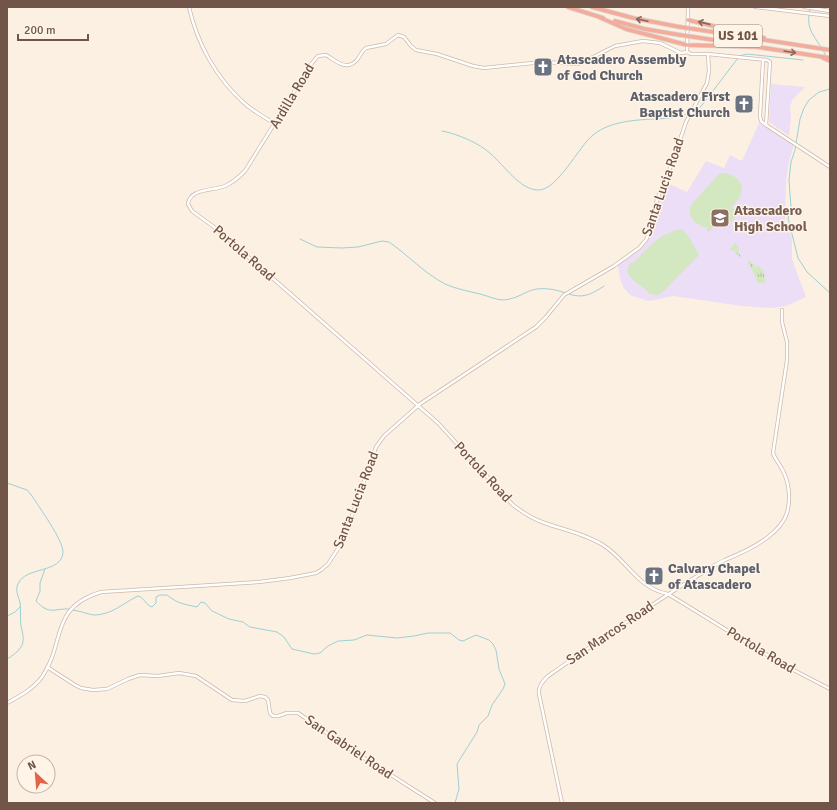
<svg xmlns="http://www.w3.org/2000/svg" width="837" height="810" viewBox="0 0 837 810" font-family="Signika,sans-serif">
<defs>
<pattern id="grass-tufts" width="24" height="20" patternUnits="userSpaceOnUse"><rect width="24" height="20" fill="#d3e8c0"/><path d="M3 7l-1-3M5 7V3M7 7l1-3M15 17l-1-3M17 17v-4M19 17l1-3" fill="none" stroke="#b0bf9e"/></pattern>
</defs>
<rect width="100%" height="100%" fill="#fbf0e1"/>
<g fill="#eddef7">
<polygon points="771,84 805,87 792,100 790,108 791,118 789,136 769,122"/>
<polygon points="759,123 794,144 788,166 786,184 785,221 792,238 792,259 806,297 786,306 772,308 742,306 673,296 650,301 645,300 630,295 624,288 620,279 618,265 641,249 646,243 653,227 656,209 665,182 687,192 706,161 724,168 730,155 742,161"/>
</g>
<g fill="url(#grass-tufts)">
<polygon points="735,243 738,246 739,254 741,256 740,257 734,251 729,250"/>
<polygon points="747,259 756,267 759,266 764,271 765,281 764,283 758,283"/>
</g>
<g fill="#d3e8c0">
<path d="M721,173C732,172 746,182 741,194C739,201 730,208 725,214L732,207L739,213L731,222L724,215L709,232L706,230L708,228C697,226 686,217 691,205L718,175Z"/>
<path d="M679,229H682L689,237L699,255L663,292L658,295L649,294C645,286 632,283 627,272L629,266L628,265L631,262L633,263L653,243L662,236Z"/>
</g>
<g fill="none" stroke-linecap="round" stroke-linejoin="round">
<g stroke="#9dd0d6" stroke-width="1">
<path d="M810,8C806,27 811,32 821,47"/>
<polyline points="823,50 826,56"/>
<polyline points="739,56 747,54 803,60"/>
<polyline points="830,89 819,92 809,100 804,108 800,119 795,150 791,162 789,180 791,207 788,218 798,258 807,272 830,293"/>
<polyline points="692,112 699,108 703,104 738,58"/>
<path d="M442,131C458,134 479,143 491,154C504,165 520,190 538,190C557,191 579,146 593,135C614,118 646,120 672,118C678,117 684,115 689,113"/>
<path d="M300,239L317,247L342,248L358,247L382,241L389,242C408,255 424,273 445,284C456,289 468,291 480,294C488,296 496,300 504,300C513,299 519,296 527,292C539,286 554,289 566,293"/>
<path d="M569,294C583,299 592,294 604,286"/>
<path d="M7,483L27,490L32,496C39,507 63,540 63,552C62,574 25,566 18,584C15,589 18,596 20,602C21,610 20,618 21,626C22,631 24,637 23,641C23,643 22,645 21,647C18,652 12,656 7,659"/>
<path d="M45,569L40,583V591L36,601C50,616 54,608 70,609"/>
<path d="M73,610C80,611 87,614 94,615C112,615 123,603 138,596C145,598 145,605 152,607L156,603V597L160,595H167C178,604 184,604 197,607L201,602L205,603L212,611L229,619L243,622L250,627L277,632L284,637L292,649L314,654L320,653L328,646L338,641L354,640L367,635L397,638L414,636L428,633H450L459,640L463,641L476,635L489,640L493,644L496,650L499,669L505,684L503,689L492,705L488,716L479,725L477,732L457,764L459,789L455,803"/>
<polyline points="7,616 15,612 20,607"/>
</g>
<g stroke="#ceb9ab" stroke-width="4">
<g id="tertiary">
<path d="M189,7C197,43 216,78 244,103C253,111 264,117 275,124"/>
<polyline points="687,52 688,7"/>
<polyline points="763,61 760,116 761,121 766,125 830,167"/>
<path d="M766,125L770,62L767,60L708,54H691L687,52L681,53L660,43L643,41L615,46L579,64L543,62L484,68L473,66L437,54L416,50L411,46L404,37L398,35L386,44L366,48C362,51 360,56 357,60C346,72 335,60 326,55L318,56L312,63L245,171C239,177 232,183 225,186C213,191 190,188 188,204L192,211L214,227L438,423L513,505C522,512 531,518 542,522C563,530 584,533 603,545C628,561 637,588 668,594L782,664L830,689"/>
<polyline points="47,667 75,685 81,688 93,690 107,689 128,679 140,675 158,676 179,673 196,676 232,700 245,701 260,696 265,697 268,700 270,713 273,716 278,716 287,713 298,713 350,749 435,803"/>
<path d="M7,703C20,696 33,689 42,677C66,642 49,608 101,592L259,582L290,578L316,573L321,570L328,564L343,541L376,447L384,436L420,404L536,327L546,317L564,295L614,266L639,248L646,240L651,228L657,199L673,161L686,122L707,83L709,71L708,54"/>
<path d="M562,803L539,694C538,687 542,682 548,676C596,643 644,609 694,578C704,572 715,564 725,560C741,553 755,547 768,537C776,531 784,522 787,513C791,499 789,481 782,469C779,463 775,459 773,453L787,360V342L782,322V310"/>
</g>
</g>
<g stroke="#d1b8a8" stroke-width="4">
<g id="secondary">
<polyline points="755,7 830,16"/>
<polyline points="804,7 830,11"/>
</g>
</g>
<g stroke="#dad3d0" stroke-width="5">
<g id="motorway">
<polyline points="568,7 603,18"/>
<polyline points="592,7 633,18 680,27"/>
<polyline points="601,18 626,29 687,45 759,47"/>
<polyline points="688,20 764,38"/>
<polyline points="615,21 645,29 680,35"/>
<polyline points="694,29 830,50"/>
<polyline points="694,37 748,45"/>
<polyline points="758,47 830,58"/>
<polyline points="823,58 830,61"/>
</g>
</g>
<use href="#tertiary" stroke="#fff" stroke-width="2.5"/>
<use href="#secondary" stroke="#fff" stroke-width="2.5"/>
<use href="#motorway" stroke="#f5ab99" stroke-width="3.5"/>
<g stroke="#dad3d0" stroke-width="5" stroke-linecap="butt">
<g id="motorway-bridge">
<polyline points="680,27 694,29"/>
<polyline points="680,35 694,37"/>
</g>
</g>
<use href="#motorway-bridge" stroke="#f5ab99" stroke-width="3.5"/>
</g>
<defs><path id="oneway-shaft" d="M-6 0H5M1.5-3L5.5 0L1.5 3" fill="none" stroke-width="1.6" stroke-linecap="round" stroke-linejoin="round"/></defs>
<g stroke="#8c6659">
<use href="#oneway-shaft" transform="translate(642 20) rotate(-168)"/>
<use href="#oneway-shaft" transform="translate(704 23) rotate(-167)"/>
<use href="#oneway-shaft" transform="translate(790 52) rotate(9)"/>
</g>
<defs>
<g id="church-square" transform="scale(1)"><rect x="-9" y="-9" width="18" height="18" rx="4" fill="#6b7280" stroke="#fff4e7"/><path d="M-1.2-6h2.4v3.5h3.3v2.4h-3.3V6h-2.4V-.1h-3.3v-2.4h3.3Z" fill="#fff"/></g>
<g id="school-square" transform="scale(1)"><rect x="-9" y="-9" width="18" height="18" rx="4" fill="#8d6e63" stroke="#fff4e7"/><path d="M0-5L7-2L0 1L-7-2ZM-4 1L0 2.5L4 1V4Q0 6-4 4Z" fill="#fff"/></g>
</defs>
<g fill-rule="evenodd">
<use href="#church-square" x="543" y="67"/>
<use href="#church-square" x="744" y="104"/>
<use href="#school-square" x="720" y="218"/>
<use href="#church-square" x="654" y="576"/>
</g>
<g text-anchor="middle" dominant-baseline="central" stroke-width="3" stroke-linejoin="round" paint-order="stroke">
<rect fill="#fff4e7" stroke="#9c8578" stroke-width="1" x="714" y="25" width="48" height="22" rx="3"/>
<g font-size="13" font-weight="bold" fill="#725549">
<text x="738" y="36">US 101</text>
</g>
<g font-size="14" font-weight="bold" fill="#5b616d" stroke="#fff4e7" text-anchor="start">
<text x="557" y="59">Atascadero Assembly<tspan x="557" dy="16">of God Church</tspan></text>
<text x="730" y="96" text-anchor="end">Atascadero First<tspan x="730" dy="16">Baptist Church</tspan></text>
<text x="668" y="568">Calvary Chapel<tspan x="668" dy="16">of Atascadero</tspan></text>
</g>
<g font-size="14" fill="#725549" stroke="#fff4e7">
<text transform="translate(292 96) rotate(-59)">Ardilla Road</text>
<text transform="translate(663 187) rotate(-71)">Santa Lucia Road</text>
<text transform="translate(244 253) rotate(41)">Portola Road</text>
<text transform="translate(483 472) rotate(47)">Portola Road</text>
<text transform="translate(356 500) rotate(-69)">Santa Lucia Road</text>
<text transform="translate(610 633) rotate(-34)">San Marcos Road</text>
<text transform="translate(761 650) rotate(31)">Portola Road</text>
<text transform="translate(349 747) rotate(34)">San Gabriel Road</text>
</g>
<g font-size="14" font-weight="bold" fill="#785e54" stroke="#fff4e7" text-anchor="start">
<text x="734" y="210">Atascadero<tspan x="734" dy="16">High School</tspan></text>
</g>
</g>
<rect width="837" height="810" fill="none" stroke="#725549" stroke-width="16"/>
<g transform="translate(36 774) rotate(334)"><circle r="19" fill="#fff4e7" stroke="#c7b4a8"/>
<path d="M0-3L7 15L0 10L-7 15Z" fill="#e46248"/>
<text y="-6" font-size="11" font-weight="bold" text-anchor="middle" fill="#725549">N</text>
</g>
<path d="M18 34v6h70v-6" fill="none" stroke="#725549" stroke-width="2"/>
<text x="24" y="34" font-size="12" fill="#725549" stroke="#fff4e7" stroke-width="3" paint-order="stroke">200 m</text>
</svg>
